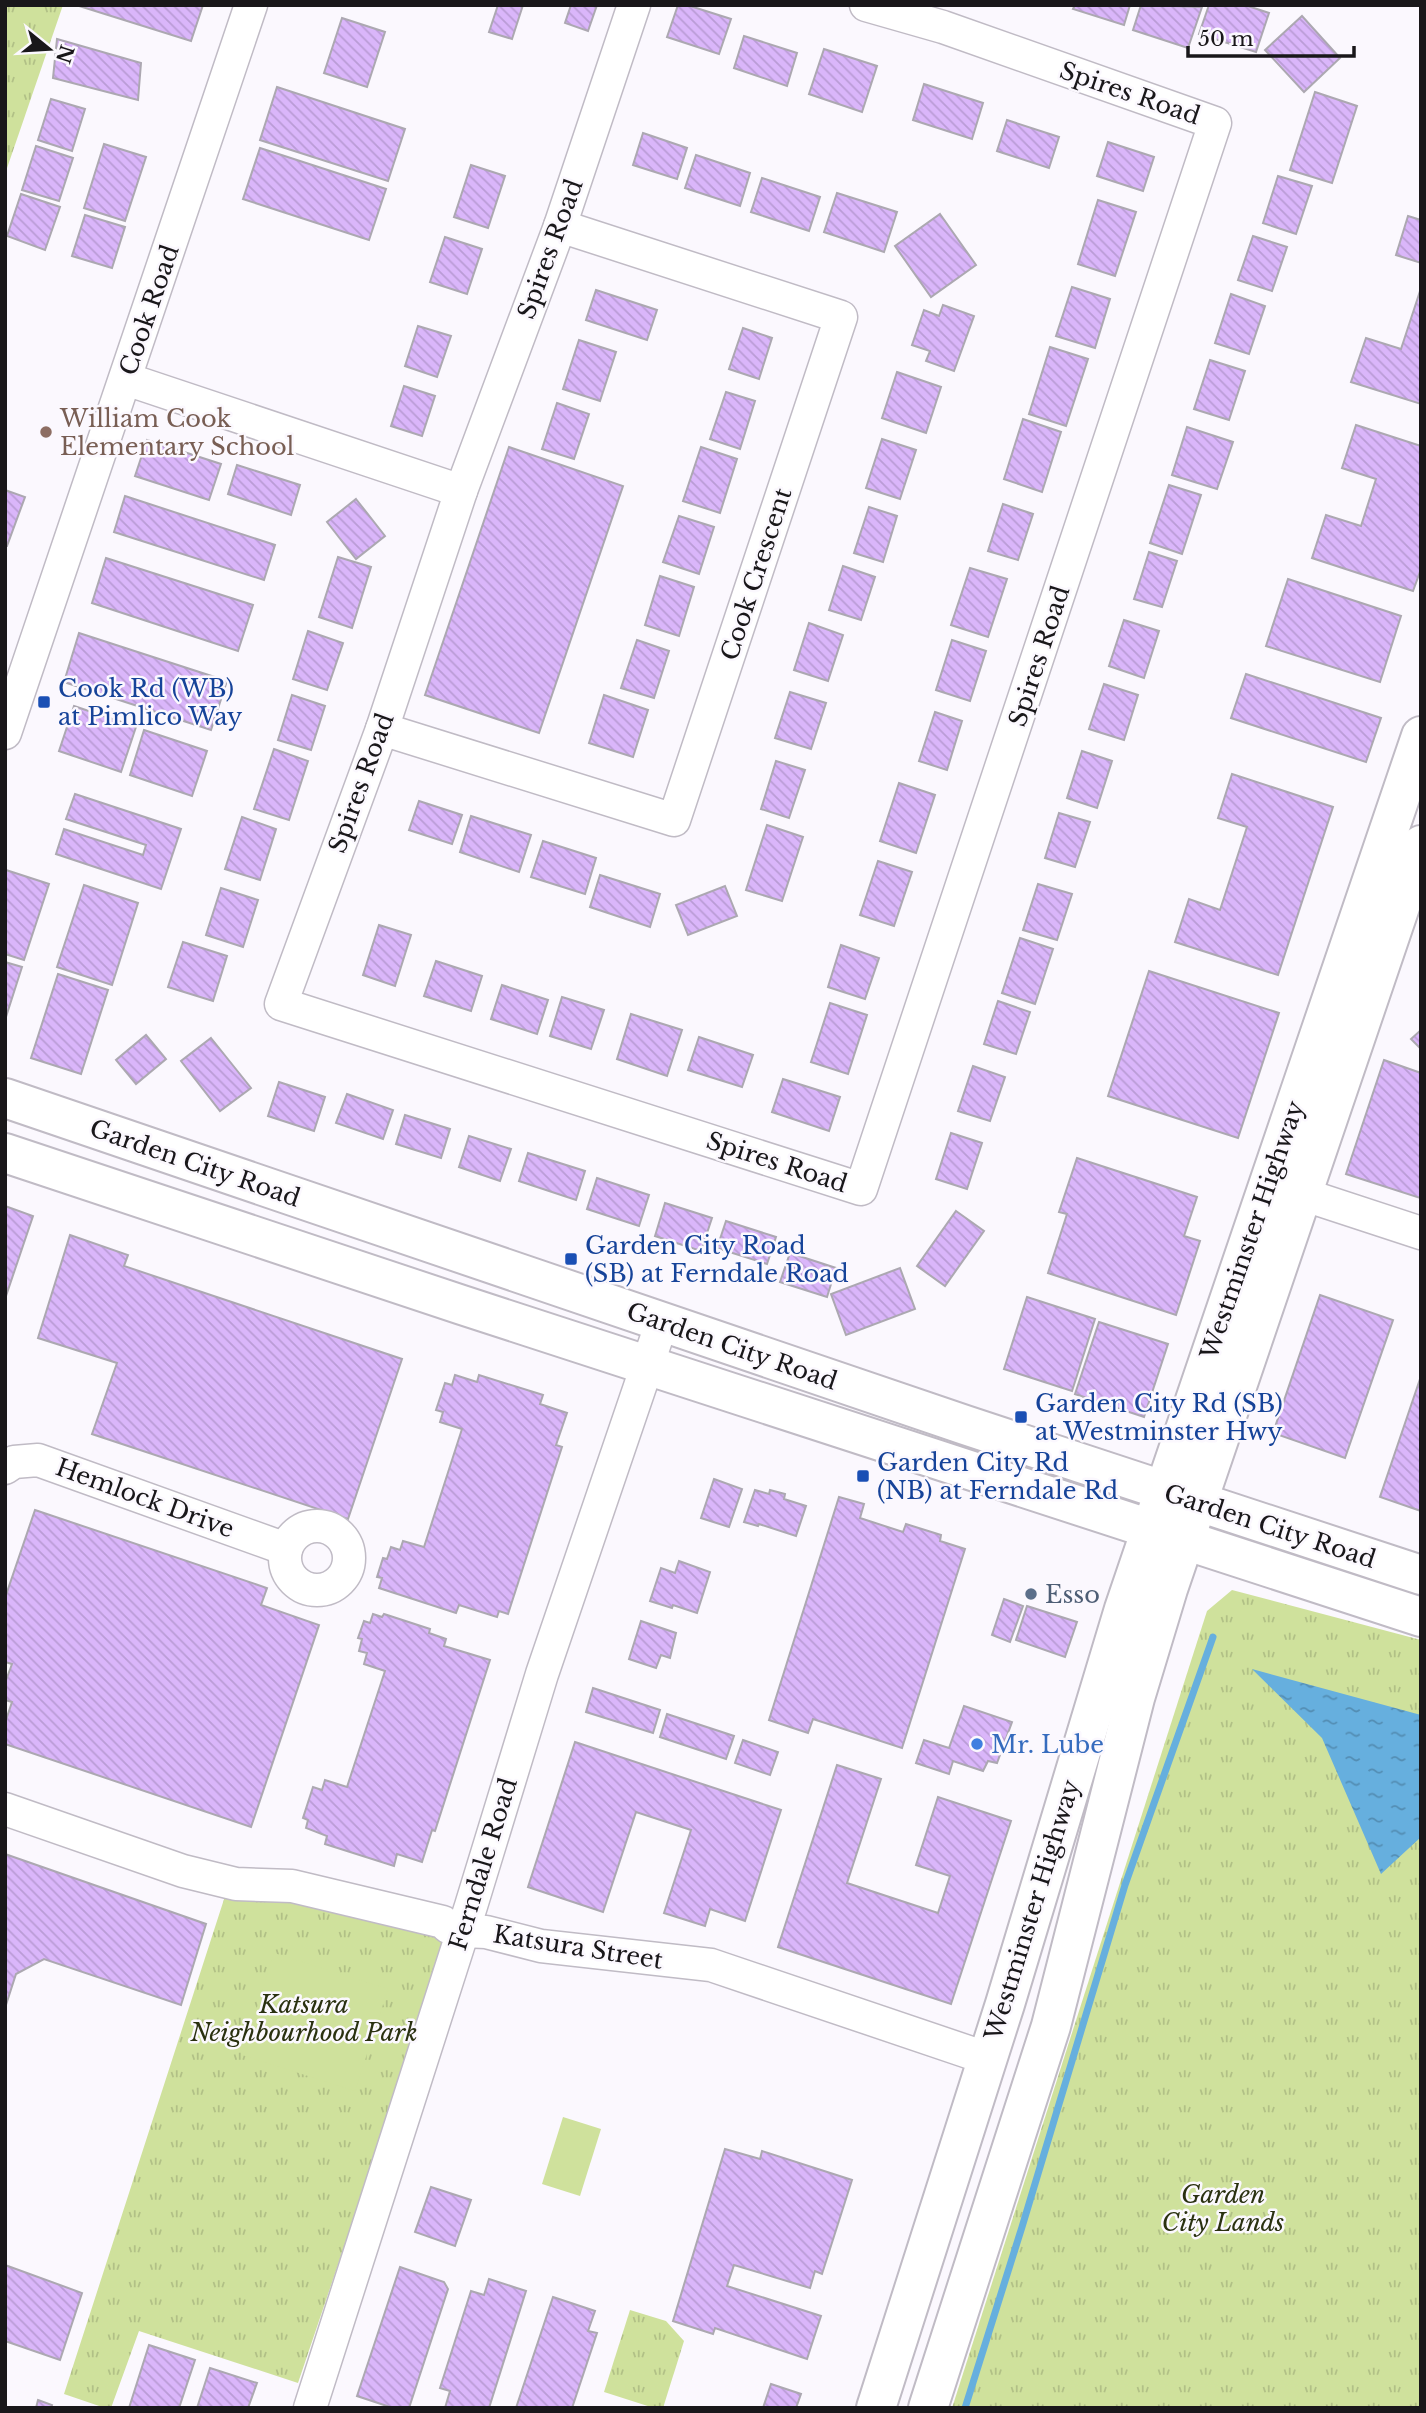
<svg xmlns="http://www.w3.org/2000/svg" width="1426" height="2413" viewBox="0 0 1426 2413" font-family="'Libre Baskerville',serif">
<defs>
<pattern id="park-tufts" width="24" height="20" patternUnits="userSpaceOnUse" patternTransform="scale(1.75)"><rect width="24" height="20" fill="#cfe19c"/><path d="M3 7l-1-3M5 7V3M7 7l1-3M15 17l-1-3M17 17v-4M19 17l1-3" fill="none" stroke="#b1c086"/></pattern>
<pattern id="water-ripples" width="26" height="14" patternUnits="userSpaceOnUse" patternTransform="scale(1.75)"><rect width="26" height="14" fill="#66afde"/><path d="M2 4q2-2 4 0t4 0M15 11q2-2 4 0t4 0" fill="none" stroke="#538db3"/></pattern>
<pattern id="building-back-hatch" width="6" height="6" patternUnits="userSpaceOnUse" patternTransform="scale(1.75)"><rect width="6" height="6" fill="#dab6fa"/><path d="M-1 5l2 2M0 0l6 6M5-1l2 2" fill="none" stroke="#ba9cd6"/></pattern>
</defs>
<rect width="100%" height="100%" fill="#fbf8fe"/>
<g fill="url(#park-tufts)">
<polygon points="5,5 63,5 5,174"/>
<polygon points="1232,1590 1421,1640 1421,2408 952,2408 1207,1611"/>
<polygon points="227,1890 316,1905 431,1929 441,1940 443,1954 298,2383 139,2331 111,2408 105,2408 64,2394"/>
<polygon points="630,2310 666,2321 684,2341 663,2408 654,2408 604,2392"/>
</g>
<g fill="#cfe19c">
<polygon points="274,1953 388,1989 355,2091 242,2055"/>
<polygon points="563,2117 601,2129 580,2196 542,2184"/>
</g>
<polygon fill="url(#water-ripples)" points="1252,1669 1421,1715 1421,1837 1381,1874 1322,1738"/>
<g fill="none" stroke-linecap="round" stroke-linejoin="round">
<polyline stroke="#66afde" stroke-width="7" points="965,2408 1022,2227 1125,1885 1213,1637"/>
</g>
<g fill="url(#building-back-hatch)" stroke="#aca8b1" stroke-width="2">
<polygon points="76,5 203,5 191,41"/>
<polygon points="498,5 523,5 512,39 489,32"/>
<polygon points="571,5 597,5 588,31 565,23"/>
<polygon points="678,5 687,5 731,19 719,54 667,37"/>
<polygon points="1075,5 1130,5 1124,25 1073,9"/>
<polygon points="1141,5 1202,7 1188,48 1133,30"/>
<polygon points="1209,5 1245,5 1269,13 1256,52 1199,34"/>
<polygon points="1302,16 1340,58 1304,92 1265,50"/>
<polygon points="342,18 385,32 367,87 324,73"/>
<polygon points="744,36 797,53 787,86 734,68"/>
<polygon points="57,39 141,63 138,100 53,78"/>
<polygon points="824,49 877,66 862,112 809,94"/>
<polygon points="924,84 983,103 972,139 913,120"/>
<polygon points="277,87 405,129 388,181 260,140"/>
<polygon points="1315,92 1357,106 1332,183 1290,170"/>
<polygon points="51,99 85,109 72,151 38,140"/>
<polygon points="1007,120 1059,137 1049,168 997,151"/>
<polygon points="643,133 687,148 677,179 633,165"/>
<polygon points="1108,142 1154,157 1143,191 1097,176"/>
<polygon points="104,144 146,157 125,221 84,208"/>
<polygon points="36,146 73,158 59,201 22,190"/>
<polygon points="260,148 386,189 369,240 243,199"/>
<polygon points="696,155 750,173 740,206 685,188"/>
<polygon points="471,165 505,176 488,228 454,217"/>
<polygon points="1278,176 1312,186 1296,234 1263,223"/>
<polygon points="762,178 820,197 809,231 751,212"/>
<polygon points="837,193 897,212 884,252 824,232"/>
<polygon points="21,194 60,207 45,250 7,236"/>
<polygon points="1098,200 1136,212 1115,276 1078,264"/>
<polygon points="940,214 976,265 931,297 895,246"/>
<polygon points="85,215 125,227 112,268 72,256"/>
<polygon points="1408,216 1421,220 1421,263 1396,255"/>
<polygon points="1253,236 1287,247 1272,291 1238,280"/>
<polygon points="445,237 482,249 467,294 430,282"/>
<polygon points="1072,287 1110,299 1095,348 1056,336"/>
<polygon points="1421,288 1421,404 1351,382 1366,338 1401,349"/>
<polygon points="596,290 657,310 647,340 586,320"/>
<polygon points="1231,294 1265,306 1249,354 1215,343"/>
<polygon points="943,305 974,316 954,371 926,361 930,351 912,345 924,310 939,316"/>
<polygon points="418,326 451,336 437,377 405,366"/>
<polygon points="743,328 772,338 759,379 729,369"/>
<polygon points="579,340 616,352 600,401 563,389"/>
<polygon points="1050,347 1088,359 1066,426 1029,414"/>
<polygon points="1210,360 1245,371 1229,420 1194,409"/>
<polygon points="897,372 941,387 926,433 882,418"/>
<polygon points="404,386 435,396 422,436 391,426"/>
<polygon points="726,392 755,401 740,449 710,439"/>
<polygon points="557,403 589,414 574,459 542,449"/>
<polygon points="1023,419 1061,432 1042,492 1004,479"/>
<polygon points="1356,425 1421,446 1421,569 1413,591 1312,558 1326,515 1361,526 1376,479 1342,468"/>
<polygon points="1187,427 1233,442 1217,489 1172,475"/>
<polygon points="882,439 916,450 900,499 866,488"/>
<polygon points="147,440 221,464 209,500 135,476"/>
<polygon points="509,447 623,486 539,733 425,695"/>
<polygon points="701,447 737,459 720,513 683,501"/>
<polygon points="237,465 300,485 291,515 228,494"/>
<polygon points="1169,485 1201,495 1182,554 1150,543"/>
<polygon points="5,490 25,497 7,546 5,546"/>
<polygon points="125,496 275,545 264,580 114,532"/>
<polygon points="356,499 385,536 356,559 327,522"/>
<polygon points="1003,504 1033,514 1018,560 988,551"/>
<polygon points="869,507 897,516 883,562 854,553"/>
<polygon points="679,516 714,527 699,574 663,562"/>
<polygon points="1149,552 1177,561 1162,607 1134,599"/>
<polygon points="338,557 371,567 352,628 319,617"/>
<polygon points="106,558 253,605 238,651 92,603"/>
<polygon points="843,566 875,577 861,620 829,610"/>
<polygon points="970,568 1007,579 988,637 951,625"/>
<polygon points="660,576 694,587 679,636 645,625"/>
<polygon points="1288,579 1401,616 1380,682 1266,646"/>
<polygon points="1124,620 1159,631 1144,678 1109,666"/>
<polygon points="809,623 843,635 828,681 794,670"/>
<polygon points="308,631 343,643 327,690 293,679"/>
<polygon points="79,633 227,681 211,730 64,682"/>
<polygon points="637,640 669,651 654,698 621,688"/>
<polygon points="952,640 986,651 970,701 936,690"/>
<polygon points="1246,674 1381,718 1366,762 1231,718"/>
<polygon points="1104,684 1138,695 1124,740 1089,729"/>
<polygon points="790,692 826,703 811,749 775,738"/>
<polygon points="292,695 325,706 311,750 278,740"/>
<polygon points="604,695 648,710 633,757 589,743"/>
<polygon points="74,706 136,727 121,772 59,751"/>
<polygon points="935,712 962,721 947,770 919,761"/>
<polygon points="144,730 207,751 192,796 130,775"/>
<polygon points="274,749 308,761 289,820 254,809"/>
<polygon points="1082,751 1112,761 1097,808 1067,798"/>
<polygon points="776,761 805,770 789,818 761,809"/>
<polygon points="1232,774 1333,807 1278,975 1175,942 1189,899 1220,910 1247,827 1218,818"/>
<polygon points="899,783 935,795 916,853 880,841"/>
<polygon points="75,794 181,829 161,889 56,854 64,829 143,855 146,845 66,819"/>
<polygon points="419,801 462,815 452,844 409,830"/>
<polygon points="1059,813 1090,822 1075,867 1045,858"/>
<polygon points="471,816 531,835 519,872 460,852"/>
<polygon points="242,817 276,829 260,880 225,869"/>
<polygon points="767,825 803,837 782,901 746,890"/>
<polygon points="543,841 596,858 585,894 531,877"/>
<polygon points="878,861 912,872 894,926 860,915"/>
<polygon points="6,870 49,884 24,960 5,954"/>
<polygon points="600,875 660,894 650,927 590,907"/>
<polygon points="1038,884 1072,894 1057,940 1023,930"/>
<polygon points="84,885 138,903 112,985 57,967"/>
<polygon points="725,886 737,916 688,935 676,905"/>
<polygon points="221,888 258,900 243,947 206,935"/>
<polygon points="379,925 411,935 395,986 363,975"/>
<polygon points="1020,938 1053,949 1035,1004 1002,993"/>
<polygon points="183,942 227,956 213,1001 168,987"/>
<polygon points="841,945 879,958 865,999 828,987"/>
<polygon points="436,961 482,976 471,1011 424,996"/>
<polygon points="5,962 22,967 5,1020"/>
<polygon points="1149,971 1279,1013 1238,1138 1108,1096"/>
<polygon points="58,974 108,990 81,1074 31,1058"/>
<polygon points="502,985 548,1000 537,1034 491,1019"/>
<polygon points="562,997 604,1010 591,1049 550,1036"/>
<polygon points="998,1001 1030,1012 1016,1054 984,1044"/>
<polygon points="830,1003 867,1015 848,1074 811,1062"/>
<polygon points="631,1014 682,1030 667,1076 617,1059"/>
<polygon points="1421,1030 1421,1049 1411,1039"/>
<polygon points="146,1035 166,1059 136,1084 116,1060"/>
<polygon points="699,1037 753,1055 742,1087 688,1070"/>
<polygon points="211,1038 251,1088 220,1111 181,1061"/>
<polygon points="1384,1060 1421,1073 1420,1198 1346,1174"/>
<polygon points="973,1066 1005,1077 990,1121 958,1111"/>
<polygon points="783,1079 840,1097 829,1131 772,1112"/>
<polygon points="279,1082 325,1097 314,1131 268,1116"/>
<polygon points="347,1094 393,1110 383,1139 336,1123"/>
<polygon points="405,1115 450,1129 441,1158 396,1144"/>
<polygon points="951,1133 982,1143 967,1189 936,1179"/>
<polygon points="469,1136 511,1149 500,1181 459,1167"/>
<polygon points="528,1153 585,1171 576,1200 519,1181"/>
<polygon points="1077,1158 1197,1197 1184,1236 1200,1241 1176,1315 1048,1273 1067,1214 1059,1212"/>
<polygon points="597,1178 649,1195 639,1226 587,1209"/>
<polygon points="665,1203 712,1218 701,1251 655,1236"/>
<polygon points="5,1206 33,1216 5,1299"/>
<polygon points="956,1211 984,1231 945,1286 917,1266"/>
<polygon points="726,1221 776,1237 767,1264 717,1248"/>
<polygon points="70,1235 128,1255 124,1266 402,1359 348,1519 92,1434 117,1363 38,1338"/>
<polygon points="790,1253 836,1268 827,1297 780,1282"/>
<polygon points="900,1268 915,1309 846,1335 831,1294"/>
<polygon points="1320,1295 1393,1320 1345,1458 1273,1433"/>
<polygon points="1027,1297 1095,1319 1072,1391 1004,1369"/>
<polygon points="1099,1322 1168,1344 1144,1417 1075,1394"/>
<polygon points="455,1375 477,1382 479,1375 543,1395 540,1404 567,1413 556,1445 562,1447 508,1614 499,1611 497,1617 459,1605 456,1613 379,1588 382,1578 377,1577 383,1558 387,1559 391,1547 400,1550 403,1541 424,1547 462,1429 440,1422 443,1412 436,1410 445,1383 452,1385"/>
<polygon points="1421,1376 1421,1511 1380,1497"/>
<polygon points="714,1479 742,1489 729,1527 701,1518"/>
<polygon points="755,1490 769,1494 770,1490 785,1494 784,1499 806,1506 796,1536 759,1524 758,1526 744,1522"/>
<polygon points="839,1497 864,1504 860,1518 903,1532 906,1524 941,1535 940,1541 965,1549 902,1748 813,1719 808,1733 769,1720"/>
<polygon points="35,1510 267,1588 261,1605 319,1625 251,1827 5,1744 5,1723 12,1702 5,1700 5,1683 12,1664 5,1662 5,1598"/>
<polygon points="679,1561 710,1572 697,1613 673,1605 672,1608 650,1601 661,1568 675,1573"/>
<polygon points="1004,1599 1023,1606 1010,1642 992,1635"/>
<polygon points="1027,1606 1077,1622 1065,1657 1016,1640"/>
<polygon points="373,1614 382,1617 384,1614 430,1629 429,1633 446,1639 444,1646 490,1660 435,1831 432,1830 422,1862 397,1854 394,1866 325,1844 327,1836 306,1828 308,1820 303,1818 313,1787 322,1790 325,1780 347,1787 385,1671 364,1664 367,1653 359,1651 362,1639 358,1638 364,1621 370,1623"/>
<polygon points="641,1621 676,1633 670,1658 661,1655 656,1668 629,1659"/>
<polygon points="593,1688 660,1710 653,1733 586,1712"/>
<polygon points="964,1706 1012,1722 997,1763 988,1761 983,1771 953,1761 949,1774 916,1763 924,1740 949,1748"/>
<polygon points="667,1714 734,1736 726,1759 660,1737"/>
<polygon points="743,1740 778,1752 770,1775 735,1763"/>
<polygon points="575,1742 781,1810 745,1921 710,1909 705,1926 664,1913 691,1830 636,1812 603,1912 528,1887"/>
<polygon points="837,1765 881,1779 847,1883 938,1913 950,1876 916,1865 938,1797 1011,1821 951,2004 778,1947"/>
<polygon points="5,1854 206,1924 181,2005 44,1959 16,1974 5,2008"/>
<polygon points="725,2149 760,2159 762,2151 852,2180 822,2274 815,2271 810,2288 734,2265 727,2286 821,2316 807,2359 715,2328 713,2334 673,2321"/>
<polygon points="431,2187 471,2200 455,2246 415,2232"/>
<polygon points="5,2265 82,2293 60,2360 5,2341"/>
<polygon points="400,2267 444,2282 448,2289 409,2408 393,2408 357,2396"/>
<polygon points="489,2279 526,2291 489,2408 445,2408 450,2391 440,2388 471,2291 484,2295"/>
<polygon points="553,2297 595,2311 588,2331 597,2333 572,2408 516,2408"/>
<polygon points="149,2345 195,2360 179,2408 129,2408"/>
<polygon points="210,2368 257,2383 248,2408 197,2408"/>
<polygon points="771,2384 801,2394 796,2408 763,2408"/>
<polygon points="38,2400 52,2405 51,2408 36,2408"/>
</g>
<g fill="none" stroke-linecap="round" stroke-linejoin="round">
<g stroke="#c0bbc5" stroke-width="35">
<g id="minor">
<polyline points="634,5 560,226 461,491 382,729 281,1004 861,1189 1215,123 943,27 866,5"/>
<polyline points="126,379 461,491"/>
<polyline points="382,729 674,820 841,317 560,226"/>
<polyline points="5,733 251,5"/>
<polyline points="1302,1194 1421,1233"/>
<polyline points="5,1468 14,1462 38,1460 286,1549"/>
<circle cx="317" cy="1558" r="32"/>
<polyline points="5,1809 183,1871 236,1884 292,1886 443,1922 448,1927 463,1931 486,1932 541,1946 711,1965 986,2058"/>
<polyline points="310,2408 471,1906 542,1674 662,1322"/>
</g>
</g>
<g stroke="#c0bbc5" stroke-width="42">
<g id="major">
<polyline points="5,1098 965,1425 1421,1575"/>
<polyline points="5,1153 462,1305 1421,1617"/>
<polyline points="876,2408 1005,2004 1124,1609 1421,736"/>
<polyline points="928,2408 1051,2026 1135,1698 1168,1589 1421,845"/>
</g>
</g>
<use href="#minor" stroke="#fff" stroke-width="32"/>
<use href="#major" stroke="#fff" stroke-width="38"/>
</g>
<circle fill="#8d6e63" stroke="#fbf8fe" stroke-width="2.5" cx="46" cy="432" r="7"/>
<g fill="#1a4fb4" stroke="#fbf8fe" stroke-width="2.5">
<rect x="37" y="695" width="14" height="14" rx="3.5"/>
<rect x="564" y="1252" width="14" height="14" rx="3.5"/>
<rect x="1014" y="1410" width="14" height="14" rx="3.5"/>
<rect x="856" y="1469" width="14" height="14" rx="3.5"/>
</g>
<circle fill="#5c6f8a" stroke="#fbf8fe" stroke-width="2.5" cx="1031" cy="1594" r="7"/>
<circle fill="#3f7fe0" stroke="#fbf8fe" stroke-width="2.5" cx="977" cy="1744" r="7"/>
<g text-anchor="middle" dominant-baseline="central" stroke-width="5" stroke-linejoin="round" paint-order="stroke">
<g font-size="24" fill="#19171a" stroke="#fbf8fe">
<text transform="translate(1130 93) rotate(19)">Spires Road</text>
<text transform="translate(550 249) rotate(-70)">Spires Road</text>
<text transform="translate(149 310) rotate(-71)">Cook Road</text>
<text transform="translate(756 574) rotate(-72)">Cook Crescent</text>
<text transform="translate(1039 656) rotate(-72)">Spires Road</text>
<text transform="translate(361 783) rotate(-70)">Spires Road</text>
<text transform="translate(777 1162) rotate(18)">Spires Road</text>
<text transform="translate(195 1163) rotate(19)">Garden City Road</text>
<text transform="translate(1252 1230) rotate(-71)">Westminster Highway</text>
<text transform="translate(732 1346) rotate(19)">Garden City Road</text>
<text transform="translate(145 1498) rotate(20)">Hemlock Drive</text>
<text transform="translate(1270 1526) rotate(18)">Garden City Road</text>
<text transform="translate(483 1864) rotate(-73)">Ferndale Road</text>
<text transform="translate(1032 1910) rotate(-73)">Westminster Highway</text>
<text transform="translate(578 1947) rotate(9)">Katsura Street</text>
</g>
<g font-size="24" fill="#785e54" stroke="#fbf8fe" text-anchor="start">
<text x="60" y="418">William Cook<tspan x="60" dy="28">Elementary School</tspan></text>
</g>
<g font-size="24" fill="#164399" stroke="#fbf8fe" text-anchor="start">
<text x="58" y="688">Cook Rd (WB)<tspan x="58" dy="28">at Pimlico Way</tspan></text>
<text x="585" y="1245">Garden City Road<tspan x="585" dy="28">(SB) at Ferndale Road</tspan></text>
<text x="1035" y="1403">Garden City Rd (SB)<tspan x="1035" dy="28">at Westminster Hwy</tspan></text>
<text x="877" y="1462">Garden City Rd<tspan x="877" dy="28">(NB) at Ferndale Rd</tspan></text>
</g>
<g font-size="24" fill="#4e5e75" stroke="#fbf8fe" text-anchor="start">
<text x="1045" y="1594">Esso</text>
</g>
<g font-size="24" fill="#366cbe" stroke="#fbf8fe" text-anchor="start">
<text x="991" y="1744">Mr. Lube</text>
</g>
<g font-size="24" font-style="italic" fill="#2a3110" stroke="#fbf8fe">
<text x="304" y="2004">Katsura<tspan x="304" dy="28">Neighbourhood Park</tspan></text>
<text x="1223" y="2194">Garden<tspan x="1223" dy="28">City Lands</tspan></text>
</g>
</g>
<rect width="1426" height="2413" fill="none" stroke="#19171a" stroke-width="14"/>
<g transform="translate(49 49) rotate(108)" stroke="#fbf8fe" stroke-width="5" paint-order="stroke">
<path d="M0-5L12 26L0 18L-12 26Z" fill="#19171a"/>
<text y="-10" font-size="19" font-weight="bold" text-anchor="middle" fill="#19171a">N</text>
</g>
<path d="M1188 46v10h166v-10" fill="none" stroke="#19171a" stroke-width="3.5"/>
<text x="1198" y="46" font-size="21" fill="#19171a" stroke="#fbf8fe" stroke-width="5" paint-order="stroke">50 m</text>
</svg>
